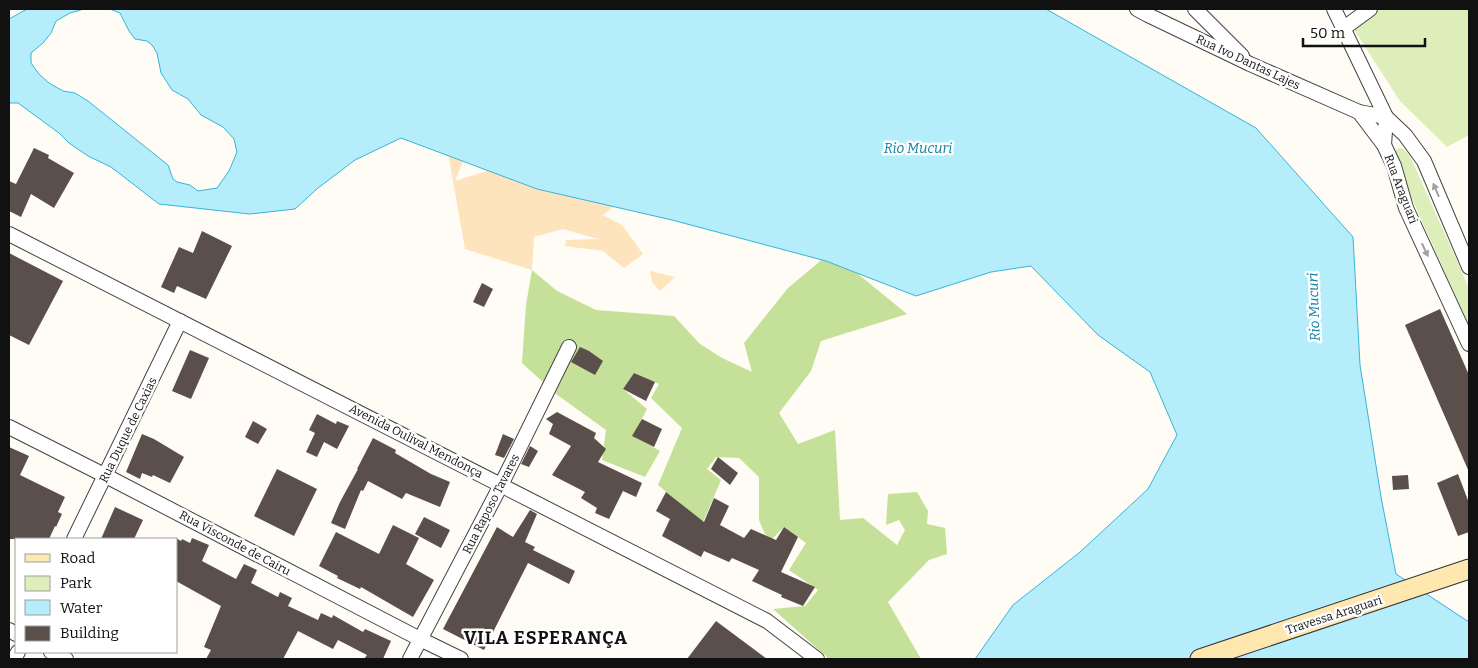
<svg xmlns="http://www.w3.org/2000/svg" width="1478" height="668" viewBox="0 0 1478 668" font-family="Bitter,serif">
<rect width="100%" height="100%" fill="#fffbf5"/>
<g fill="#deeeba">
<polygon points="1380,9 1469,9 1469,135 1447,147 1400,101 1353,28"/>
<polygon points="1398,148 1403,149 1410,156 1469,288 1469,326 1394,159 1395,152"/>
</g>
<polygon fill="#c5e098" points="831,252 907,314 821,341 811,371 779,413 798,444 835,430 840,520 863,518 897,545 905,530 899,520 886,525 888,494 917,492 928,511 927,524 945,528 947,554 929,560 888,602 921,659 829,659 773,609 805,606 818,590 789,570 806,543 784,527 772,539 765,534 759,520 759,477 739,458 716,457 707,469 721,480 703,522 658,485 682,428 651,398 659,384 634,373 623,389 647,409 633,436 660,451 645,477 602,460 606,430 556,394 522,363 526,305 532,270 557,291 596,310 674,316 700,344 722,358 752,372 744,343 788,288"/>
<g fill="#fee4bd">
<polygon points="445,136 472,138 455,181 555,149 648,179 603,215 622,225 643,254 624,268 603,251 565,246 566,240 598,239 563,229 534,237 532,270 465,249"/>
<polygon points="650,271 675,277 660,291 652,282"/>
</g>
<polygon fill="#b5edfb" stroke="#36b5d7" points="27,9 84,9 70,13 56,21 51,33 43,43 31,53 31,63 39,74 49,83 63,91 75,93 88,101 168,165 173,179 177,182 190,185 198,191 217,188 229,171 237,152 234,139 223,127 201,115 188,99 172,90 161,73 157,53 152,45 147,41 135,39 129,31 120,13 110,9 1046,9 1256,128 1353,237 1360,365 1381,497 1396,574 1469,622 1469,659 975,659 1013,605 1080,552 1148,489 1177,435 1150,372 1098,335 1031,266 991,272 916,296 826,261 672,220 537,189 401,138 355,160 318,188 295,209 250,214 159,204 111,167 88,156 69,143 59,133 18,103 9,103 9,19"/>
<g fill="#5b4f4c">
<polygon points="34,148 49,155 48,158 74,173 54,208 31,194 21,217 9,211 9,181 16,184"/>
<polygon points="202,231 232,246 206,299 177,286 174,293 161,287 179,247 193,253"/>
<polygon points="9,253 63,281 29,345 9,335"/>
<polygon points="482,283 493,289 484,307 473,302"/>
<polygon points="1440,309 1469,375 1469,472 1405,325"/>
<polygon points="580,347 589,351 603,361 595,375 571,362"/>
<polygon points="190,350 209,358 191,399 172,391"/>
<polygon points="634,373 655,382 646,401 623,389"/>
<polygon points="557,412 596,433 594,438 606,449 598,462 642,483 636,497 623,491 609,519 595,513 597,508 581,498 585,492 552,475 571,446 549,434 553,424 546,419"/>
<polygon points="317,414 336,424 337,421 349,426 337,449 324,442 317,457 306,452 315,433 309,430"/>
<polygon points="642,419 662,429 654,447 632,436"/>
<polygon points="253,421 267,429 258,444 245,437"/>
<polygon points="142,434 154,439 184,457 170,483 153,475 152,477 142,473 140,479 126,472"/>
<polygon points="503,434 514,439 504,458 495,455"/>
<polygon points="373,438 396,450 395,453 431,474 450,482 440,507 406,493 402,499 368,481 363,491 361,490 345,529 331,523 340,502 358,469 357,469"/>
<polygon points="530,446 538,451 529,467 521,464"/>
<polygon points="9,447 29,456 20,475 65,497 58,512 62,514 56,527 55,526 49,539 9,539"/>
<polygon points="718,457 738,473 730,485 711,469"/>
<polygon points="277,469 317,489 294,536 254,516"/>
<polygon points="1458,474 1469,503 1469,532 1458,536 1437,483"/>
<polygon points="1408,475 1409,489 1393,490 1392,476"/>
<polygon points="666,492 704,522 714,498 729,506 720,525 744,538 751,529 776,540 784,527 798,537 781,572 815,587 803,606 781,597 782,595 752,581 759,570 732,558 729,562 704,551 701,557 662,536 670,519 656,511"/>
<polygon points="115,507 143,520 134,539 101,539"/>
<polygon points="530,510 537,514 525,542 535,547 533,550 575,571 569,584 528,563 484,650 443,629 497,527 513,537"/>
<polygon points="424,517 450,530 441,548 415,534"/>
<polygon points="393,525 419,538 406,564 434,580 413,617 361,587 360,589 337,578 338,576 319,566 336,532 379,554"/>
<polygon points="176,538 181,541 182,539 190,543 192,538 209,545 202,561 236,579 244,564 257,570 251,583 278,597 280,592 292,598 288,606 318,620 321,613 332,618 333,615 363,632 365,629 391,641 383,659 364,659 367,655 338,640 333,649 298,631 283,659 206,659 211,650 204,647 221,606 176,581"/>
<polygon points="716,621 767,659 687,659"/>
</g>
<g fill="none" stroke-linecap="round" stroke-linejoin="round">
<g stroke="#444" stroke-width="16">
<g id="street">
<polyline points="1137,9 1148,15 1250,64 1359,112 1386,117 1405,135 1424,161 1469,267"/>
<polyline points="1195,9 1242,56"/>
<polyline points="1334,9 1386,117 1384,145"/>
<polyline points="1344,28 1370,9"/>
<polyline points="1359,112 1384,145 1394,166 1406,208 1469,344"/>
<polyline points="9,234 767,621 817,659"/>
<polyline points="9,427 106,476 420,639 461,659"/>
<polyline points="74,539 180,321"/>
<polyline points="9,630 16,634"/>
<polyline points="51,652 66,659"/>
<polyline points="14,659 18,652"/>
<polyline points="410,659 501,485 569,347"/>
</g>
</g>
<g stroke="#333" stroke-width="21">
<polyline id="secondary" points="1200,659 1469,569"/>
</g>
<use href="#street" stroke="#fff" stroke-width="14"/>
<use href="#secondary" stroke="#ffe8b0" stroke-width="19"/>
</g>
<defs><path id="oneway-solid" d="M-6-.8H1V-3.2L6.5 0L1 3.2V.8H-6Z" transform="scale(1.25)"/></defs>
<g fill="#a0a0a0">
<use href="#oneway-solid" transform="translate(1436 190) rotate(-113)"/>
<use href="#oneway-solid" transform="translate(1425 250) rotate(65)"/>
</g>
<g text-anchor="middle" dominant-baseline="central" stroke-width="5" stroke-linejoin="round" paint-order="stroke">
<g font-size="12" fill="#111" stroke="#fff">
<text transform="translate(1248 62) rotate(25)">Rua Ivo Dantas Lajes</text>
<text transform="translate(1401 189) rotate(69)">Rua Araguari</text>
<text transform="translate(128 430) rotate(-64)">Rua Duque de Caxias</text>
<text transform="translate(416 441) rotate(27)">Avenida Oulival Mendonça</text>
<text transform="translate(491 504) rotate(-63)">Rua Raposo Tavares</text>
<text transform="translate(235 543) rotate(28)">Rua Visconde de Cairu</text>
<text transform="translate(1334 615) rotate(-18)">Travessa Araguari</text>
</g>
<g font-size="14" font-style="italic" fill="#0f80a6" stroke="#fff">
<text x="918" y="148">Rio Mucuri</text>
<text transform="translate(1314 307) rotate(-92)">Rio Mucuri</text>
</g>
<g font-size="18" font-weight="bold" letter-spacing="1" fill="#111" stroke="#fff">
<text x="546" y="638">VILA ESPERANÇA</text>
</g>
</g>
<rect width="1478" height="668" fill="none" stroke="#111111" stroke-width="20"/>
<rect x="15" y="538" width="162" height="115" fill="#ffffff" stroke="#a0a0a0"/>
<rect x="25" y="554" width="25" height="8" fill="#ffe8b0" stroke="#a0a0a0"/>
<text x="60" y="563" font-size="15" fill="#111111">Road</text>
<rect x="25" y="576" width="25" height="15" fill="#deeeba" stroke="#a0a0a0"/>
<text x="60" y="588" font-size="15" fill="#111111">Park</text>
<rect x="25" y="600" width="25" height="15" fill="#b5edfb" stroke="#a0a0a0"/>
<text x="60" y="613" font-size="15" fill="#111111">Water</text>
<rect x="25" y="626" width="25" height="15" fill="#5b4f4c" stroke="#a0a0a0"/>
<text x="60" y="638" font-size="15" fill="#111111">Building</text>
<path d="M1303 38v8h122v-8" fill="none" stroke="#111111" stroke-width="2.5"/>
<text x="1310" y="38" font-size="15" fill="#111111" stroke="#ffffff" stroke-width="4" paint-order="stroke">50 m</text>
</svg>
